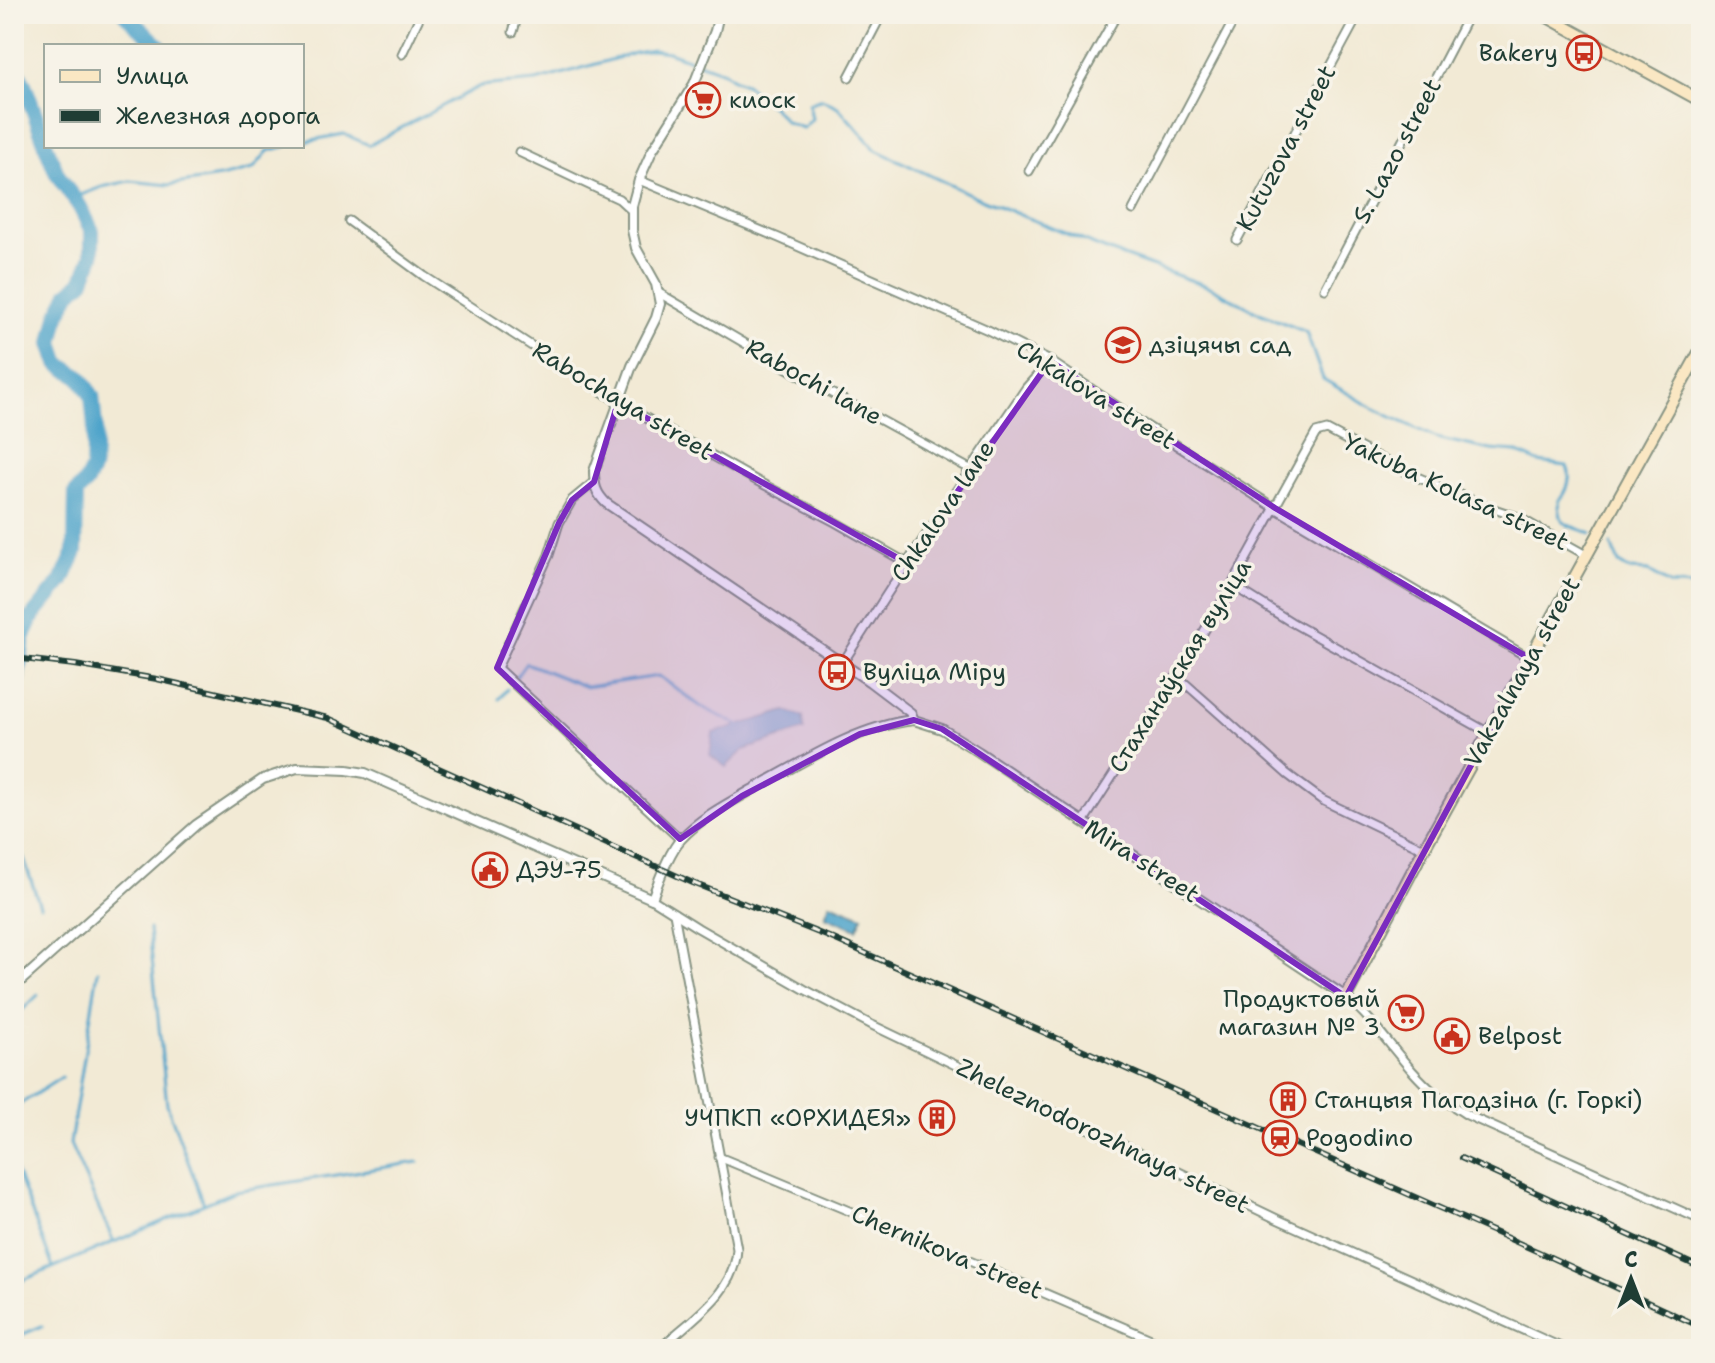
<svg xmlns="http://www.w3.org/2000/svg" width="1715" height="1363" viewBox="0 0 1715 1363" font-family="'Shantell Sans',sans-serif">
<rect width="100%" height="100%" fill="#f7f3e8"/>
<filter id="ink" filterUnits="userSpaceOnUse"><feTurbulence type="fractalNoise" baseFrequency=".0125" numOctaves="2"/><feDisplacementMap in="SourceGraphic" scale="16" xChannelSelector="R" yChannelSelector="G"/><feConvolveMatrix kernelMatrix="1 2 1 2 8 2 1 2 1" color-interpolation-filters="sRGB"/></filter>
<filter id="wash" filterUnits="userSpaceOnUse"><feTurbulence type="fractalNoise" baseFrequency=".006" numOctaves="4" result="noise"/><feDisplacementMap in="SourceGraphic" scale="32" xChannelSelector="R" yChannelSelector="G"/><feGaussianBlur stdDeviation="1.8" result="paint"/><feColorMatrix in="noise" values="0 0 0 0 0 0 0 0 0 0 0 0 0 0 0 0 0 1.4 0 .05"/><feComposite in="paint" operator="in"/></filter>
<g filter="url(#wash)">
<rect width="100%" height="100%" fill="#f2ead5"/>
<g fill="#50a4cb" stroke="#387080" stroke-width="2">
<polygon points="786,711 803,717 804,730 744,750 726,767 710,755 713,733"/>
<polygon points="830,903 863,916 857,929 825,916"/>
</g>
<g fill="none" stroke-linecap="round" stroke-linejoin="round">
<g stroke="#50a4cb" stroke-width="3">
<path d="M302,142L344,134L369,145L480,86L536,81L635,53L652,50L668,52L724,72L733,79L745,84L774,108L786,122L803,128L812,119L809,104L822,99L838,107L876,150L976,197L1109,251L1210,287L1257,312L1306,332L1323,379L1373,408L1436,438L1491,450L1516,452L1538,462L1567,466C1572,477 1568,492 1559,500C1559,531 1569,523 1591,534"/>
<polyline points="73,198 102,187 130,181 169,185 220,177 253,169 268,151 287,146"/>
<polyline points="1611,545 1619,563 1630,570 1648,571 1671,585 1683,585 1694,587 1701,600"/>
<polyline points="516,677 526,663 586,687 659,676 700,706 740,726"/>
<polyline points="499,699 507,689"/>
<polyline points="14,831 40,906"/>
<polyline points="149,929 167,1105 204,1204"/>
<polyline points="98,971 70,1144 114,1242"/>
<polyline points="14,1018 38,995"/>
<polyline points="14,1108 62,1077"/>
<polyline points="14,1166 53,1267"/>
<polyline points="14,1284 235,1191 418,1162"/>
<polyline points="14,1338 42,1326"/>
</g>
<g stroke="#50a4cb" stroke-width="16">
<polyline points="125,14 159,46"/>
<polyline points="14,72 18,72 24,84 46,145"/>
<polyline points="14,701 23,638 32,617 62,581 75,552 76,493 86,482 93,468 95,427 92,396 80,377 59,364 52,343 58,316 69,293 82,282 92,256 92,231 80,207 57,174 46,146"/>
</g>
</g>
</g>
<g filter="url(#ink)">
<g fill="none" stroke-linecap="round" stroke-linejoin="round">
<g stroke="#889484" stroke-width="11">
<g id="minor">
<polyline points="513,32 518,14"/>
<polyline points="402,54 421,14"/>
<polyline points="849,77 882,14"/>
<polyline points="519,152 619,199 631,210"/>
<polyline points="1029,171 1117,14"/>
<polyline points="639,180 779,238 988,330 1050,361 1145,425 1275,508 1529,658"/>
<polyline points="1133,210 1237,14"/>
<polyline points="349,221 424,276 618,402 759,482 835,522 907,563"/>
<polyline points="1237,240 1359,14"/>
<polyline points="1325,289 1469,14"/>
<polyline points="659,293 811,382 970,469"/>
<polyline points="594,482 572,500 559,523 549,555 497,668 680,839"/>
<polyline points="1232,585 1291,622 1489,733"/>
<polyline points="842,664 907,563 1026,388 1050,361"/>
<polyline points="1177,676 1287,774 1322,800 1424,849"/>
<polyline points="1083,822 1177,676 1232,585 1316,433 1327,430 1410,474 1491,508 1518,517 1586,555"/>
<polyline points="652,899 698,928 804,989 872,1025 1277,1219 1565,1349"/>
<path d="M1346,997C1380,1025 1402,1066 1436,1094C1445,1102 1457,1108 1467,1115L1701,1220"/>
<polyline points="719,1157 972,1262 1174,1349"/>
<path d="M664,1349L667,1342C696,1316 735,1291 737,1249L674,913"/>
</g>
</g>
<g stroke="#889484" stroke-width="12">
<g id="tertiary">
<path d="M719,14L715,31L694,84L652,151L639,180L632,206V230L636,248L656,284L660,304L656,318L632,366L594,471C594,486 596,493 606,503L870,682L911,713L914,720L942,729L979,752L1346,997"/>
<path d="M14,987L196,825L263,779L297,768L347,770L365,773L652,899C658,882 669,852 681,839C702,816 731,802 757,787C806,760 858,726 914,720"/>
</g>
</g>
<g stroke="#889484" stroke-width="14">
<g id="secondary">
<polyline points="1542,14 1701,101"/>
<polyline points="1346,997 1424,849 1701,349"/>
</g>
</g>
<use href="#minor" stroke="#fff" stroke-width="7"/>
<use href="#tertiary" stroke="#fff" stroke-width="8"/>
<use href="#secondary" stroke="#fae7c3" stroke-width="10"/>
<g stroke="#1f3d34" stroke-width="6">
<g id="rail">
<polyline points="14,658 75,665 157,679 328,718 693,883 829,937 1550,1257 1701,1327"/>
<polyline points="1461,1158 1701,1268"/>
</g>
</g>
<use href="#rail" stroke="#f7f3e8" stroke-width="3" stroke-dasharray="9" stroke-linecap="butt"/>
</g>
</g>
<path fill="#7b2cbf" fill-opacity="0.2" stroke="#7b2cbf" stroke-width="6" stroke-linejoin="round" d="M1050,361L1275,508L1529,658L1346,997L942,729L914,720L860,734L742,796L680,839L497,668L559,523L572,500L594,482L618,402L907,563Z"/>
<defs>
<g id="bus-ring" transform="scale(1.8)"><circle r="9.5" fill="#f7f3e8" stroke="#c8321e" stroke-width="1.5"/><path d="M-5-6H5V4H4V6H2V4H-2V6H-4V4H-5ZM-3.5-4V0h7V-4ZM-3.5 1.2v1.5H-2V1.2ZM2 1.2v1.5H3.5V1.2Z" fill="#c8321e"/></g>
<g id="supermarket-ring" transform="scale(1.8)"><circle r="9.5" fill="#f7f3e8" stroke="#c8321e" stroke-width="1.5"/><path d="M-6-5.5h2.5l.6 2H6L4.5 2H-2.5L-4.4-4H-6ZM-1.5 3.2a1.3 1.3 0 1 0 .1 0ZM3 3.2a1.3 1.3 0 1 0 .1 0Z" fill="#c8321e"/></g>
<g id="school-ring" transform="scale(1.8)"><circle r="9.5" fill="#f7f3e8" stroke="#c8321e" stroke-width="1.5"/><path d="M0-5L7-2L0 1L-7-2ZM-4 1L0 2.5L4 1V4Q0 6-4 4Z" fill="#c8321e"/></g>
<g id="civic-ring" transform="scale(1.8)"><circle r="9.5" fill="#f7f3e8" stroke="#c8321e" stroke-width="1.5"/><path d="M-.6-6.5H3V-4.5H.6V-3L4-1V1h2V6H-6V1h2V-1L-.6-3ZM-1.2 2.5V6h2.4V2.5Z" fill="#c8321e"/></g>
<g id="building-ring" transform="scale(1.8)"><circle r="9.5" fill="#f7f3e8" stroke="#c8321e" stroke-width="1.5"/><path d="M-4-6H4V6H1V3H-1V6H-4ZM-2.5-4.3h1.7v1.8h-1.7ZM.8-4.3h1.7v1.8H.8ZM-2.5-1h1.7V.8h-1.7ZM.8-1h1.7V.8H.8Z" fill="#c8321e"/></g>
<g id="station-ring" transform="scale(1.8)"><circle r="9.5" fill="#f7f3e8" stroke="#c8321e" stroke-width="1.5"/><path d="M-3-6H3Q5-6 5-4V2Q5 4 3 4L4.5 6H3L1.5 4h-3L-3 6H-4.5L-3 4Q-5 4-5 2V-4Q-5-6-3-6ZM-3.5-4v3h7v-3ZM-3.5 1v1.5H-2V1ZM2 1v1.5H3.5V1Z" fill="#c8321e"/></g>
</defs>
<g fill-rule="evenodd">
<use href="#bus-ring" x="1584" y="53"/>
<use href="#supermarket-ring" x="703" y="100"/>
<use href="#school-ring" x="1123" y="345"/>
<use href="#bus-ring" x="837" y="672"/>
<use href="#civic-ring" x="490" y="870"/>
<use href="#supermarket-ring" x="1406" y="1013"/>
<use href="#civic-ring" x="1452" y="1036"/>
<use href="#building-ring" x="1288" y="1100"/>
<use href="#building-ring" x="937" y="1118"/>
<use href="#station-ring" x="1280" y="1138"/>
</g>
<g text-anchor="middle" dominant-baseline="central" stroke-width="7" stroke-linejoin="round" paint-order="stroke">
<g font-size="24" fill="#1f3d34" stroke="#f7f3e8" text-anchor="start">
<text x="1558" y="53" text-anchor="end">Bakery</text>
<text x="729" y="100">киоск</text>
<text x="1149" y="345">дзіцячы сад</text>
<text x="863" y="672">Вуліца Міру</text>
<text x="516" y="870">ДЭУ-75</text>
<text x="1380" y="999" text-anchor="end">Продуктовый<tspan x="1380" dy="28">магазин № 3</tspan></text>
<text x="1478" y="1036">Belpost</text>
<text x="1314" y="1100">Станцыя Пагодзіна (г. Горкі)</text>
<text x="911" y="1118" text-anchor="end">УЧПКП «ОРХИДЕЯ»</text>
<text x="1306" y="1138">Pogodino</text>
</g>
<g font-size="24" fill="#1f3d34" stroke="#f7f3e8">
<text transform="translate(1286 148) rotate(-62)">Kutuzova street</text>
<text transform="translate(1397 151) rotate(-62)">S. Lazo street</text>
<text transform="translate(814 382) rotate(29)">Rabochi lane</text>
<text transform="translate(1096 395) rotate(32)">Chkalova street</text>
<text transform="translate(623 401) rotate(31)">Rabochaya street</text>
<text transform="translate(1456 492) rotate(25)">Yakuba Kolasa street</text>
<text transform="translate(943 511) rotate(-56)">Chkalova lane</text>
<text transform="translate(1180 666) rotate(-58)">Стаханаўская вуліца</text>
<text transform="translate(1522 672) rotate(-61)">Vakzalnaya street</text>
<text transform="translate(1142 861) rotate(33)">Mira street</text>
<text transform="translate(1103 1136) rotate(26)">Zheleznodorozhnaya street</text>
<text transform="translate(947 1252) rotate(23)">Chernikova street</text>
</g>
</g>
<rect width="1715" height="1363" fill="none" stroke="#f7f3e8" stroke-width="48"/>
<rect x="44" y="44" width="260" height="104" fill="#f7f3e8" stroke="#a1aaa0" stroke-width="2"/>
<rect x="60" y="70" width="40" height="12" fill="#fae7c3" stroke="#a1aaa0" stroke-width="2"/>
<text x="116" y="84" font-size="24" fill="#1f3d34">Улица</text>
<rect x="60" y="110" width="40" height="12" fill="#1f3d34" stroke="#a1aaa0" stroke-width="2"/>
<text x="116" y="124" font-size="24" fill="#1f3d34">Железная дорога</text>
<g transform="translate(1631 1279)" stroke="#f7f3e8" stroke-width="6" paint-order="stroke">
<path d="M0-6L14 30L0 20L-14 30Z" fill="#1f3d34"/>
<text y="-12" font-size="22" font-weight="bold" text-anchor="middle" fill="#1f3d34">С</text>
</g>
</svg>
